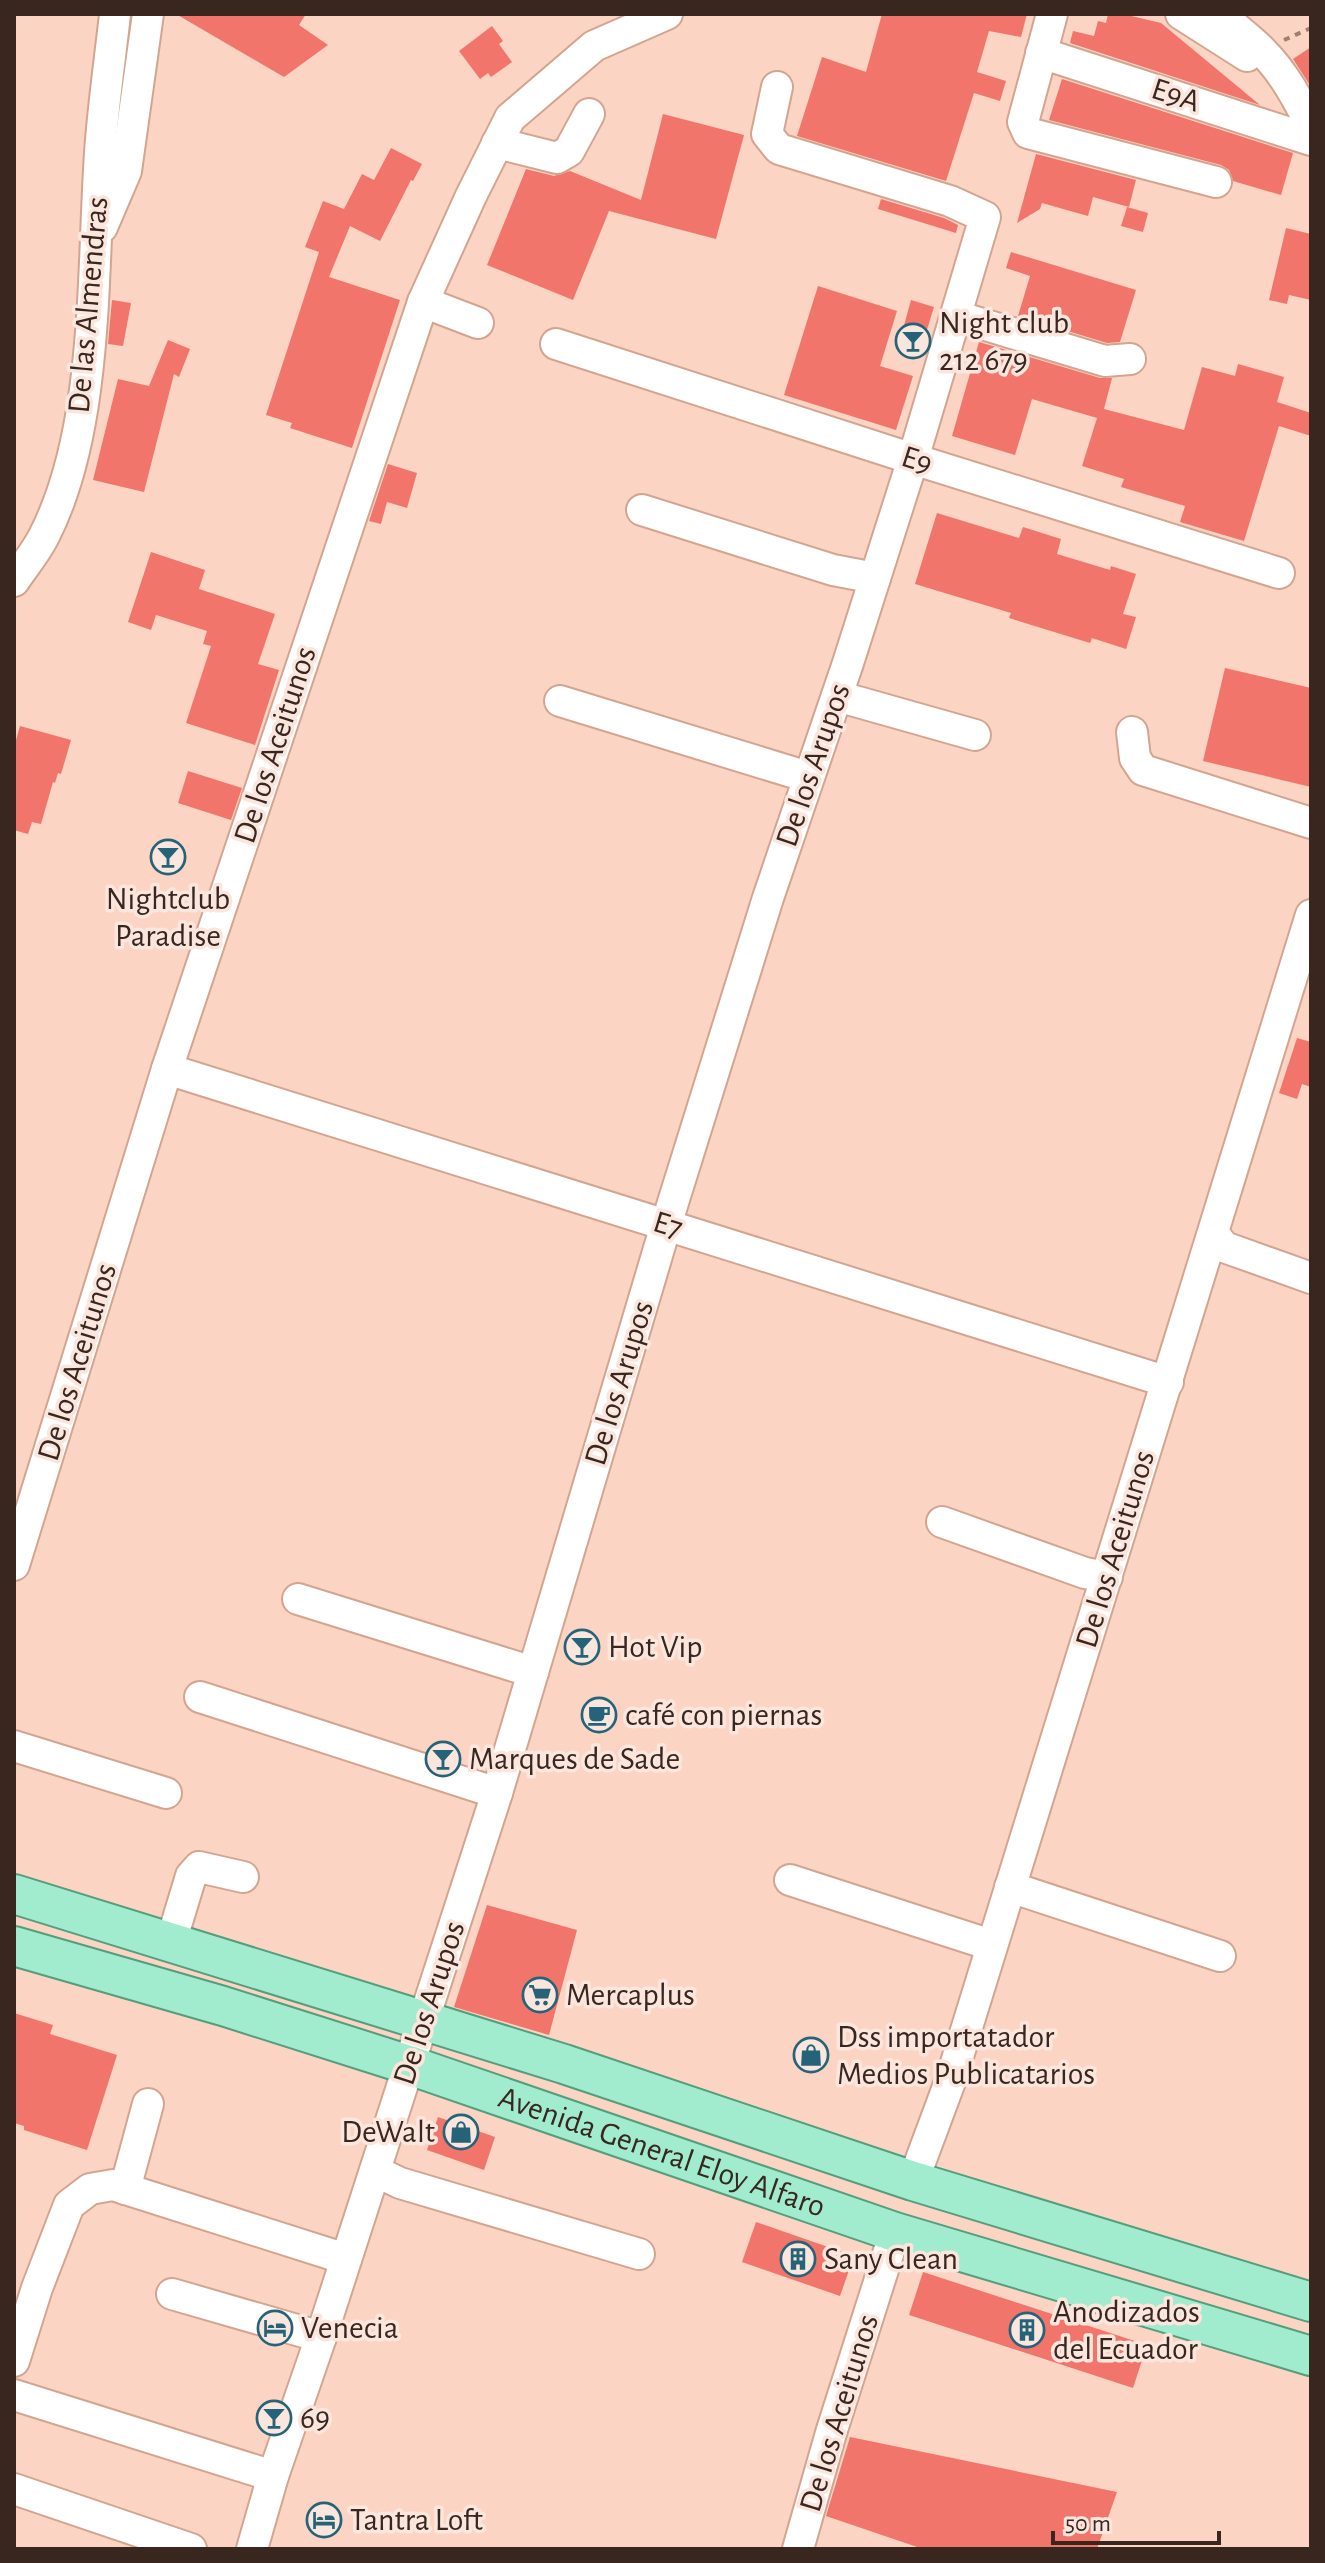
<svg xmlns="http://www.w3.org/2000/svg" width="1325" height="2563" viewBox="0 0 1325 2563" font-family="'Alegreya Sans',sans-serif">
<rect width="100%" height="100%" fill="#fbd4c3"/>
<g fill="#f2756b">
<polygon points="176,14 306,14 299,25 328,45 284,77"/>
<polygon points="882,14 1027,14 1021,37 989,31 977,72 1006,81 1000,101 974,93 946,181 797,136 822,57 866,72"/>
<polygon points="1108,14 1123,14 1161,23 1260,105 1070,43 1073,31 1094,36 1098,21 1106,23"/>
<polygon points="492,26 503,41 499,44 512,62 491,77 488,73 480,79 459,51"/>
<polygon points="1311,47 1311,87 1293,59"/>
<polygon points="1062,79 1293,153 1281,195 1233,181 1229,170 1221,165 1049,120"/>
<polygon points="663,114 744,135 716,239 609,211 573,300 487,265 526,169 554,176 570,171 641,200"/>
<polygon points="391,148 422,164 413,181 411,180 380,241 350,226 329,277 400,300 352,448 290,428 292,423 266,415 319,252 305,247 323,201 344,209 362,174 374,180"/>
<polygon points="1036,154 1136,180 1129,207 1093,197 1088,216 1042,203 1040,209 1017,223"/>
<polygon points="881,199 944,218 958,225 956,233 878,209"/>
<polygon points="1127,207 1148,213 1143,232 1121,226"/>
<polygon points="1286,228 1311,234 1311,300 1289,295 1287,304 1269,300"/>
<polygon points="1011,252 1136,290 1120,342 1107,343 1018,316 1030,276 1006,268"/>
<polygon points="818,286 897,311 880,366 913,376 896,430 784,395"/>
<polygon points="112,300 131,303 123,346 108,344"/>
<polygon points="911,300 934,307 925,336 903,329"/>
<polygon points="168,340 190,349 179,377 174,374 144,492 93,480 118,379 149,386"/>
<polygon points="979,342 1100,378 1112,378 1104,409 1184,430 1202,367 1235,376 1238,364 1284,377 1277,402 1311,413 1311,436 1279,426 1244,541 1180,522 1185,506 1121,487 1124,479 1082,466 1097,418 1032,399 1015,455 952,436"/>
<polygon points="388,464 417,473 407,508 387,502 381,524 369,521"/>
<polygon points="937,513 1019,538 1023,527 1061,539 1057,554 1110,570 1111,566 1136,574 1123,614 1136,617 1126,649 1092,638 1090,643 1009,618 1011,613 915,584"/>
<polygon points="151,552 205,570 199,589 275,614 258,664 279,670 255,745 186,723 211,646 203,644 207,631 156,615 151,630 128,622"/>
<polygon points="1225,668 1311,688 1311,787 1203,761"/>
<polygon points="20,726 71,740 61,774 58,773 55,783 53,782 41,824 32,822 28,834 14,830 14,747"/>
<polygon points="188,771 242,788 231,820 178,803"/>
<polygon points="1297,1038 1311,1042 1311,1087 1302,1084 1297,1099 1279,1093"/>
<polygon points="487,1905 577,1930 549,2035 454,2007"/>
<polygon points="14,2013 53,2025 50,2034 117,2055 87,2150 24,2130 24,2126 14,2123"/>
<polygon points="438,2117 495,2137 484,2170 427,2150"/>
<polygon points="756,2222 854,2256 840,2296 742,2262"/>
<polygon points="923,2272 1147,2345 1133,2388 909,2315"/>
<polygon points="850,2437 1117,2492 1097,2549 923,2549 826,2516"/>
</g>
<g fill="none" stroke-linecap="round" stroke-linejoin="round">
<g stroke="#d3a590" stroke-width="34">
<g id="minor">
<polyline points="1052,14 1023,122 1028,133 1216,182"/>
<polyline points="1181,14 1247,56"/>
<path d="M1221,14C1234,28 1250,38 1263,52C1284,73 1297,98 1311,125"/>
<polyline points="1041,53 1311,140"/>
<polyline points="497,143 557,158 569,151 589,114"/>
<polyline points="102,227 126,171 148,14"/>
<polyline points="423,302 478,323"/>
<polyline points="956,316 1105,361 1130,359"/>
<polyline points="556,344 913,459 1279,573"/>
<polyline points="642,510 833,570 875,578"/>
<path d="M14,581C24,566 36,552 44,536C99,429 92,271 100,153C103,107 110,60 115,14"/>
<polyline points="837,696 975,735"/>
<polyline points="560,701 808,777"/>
<polyline points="1132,732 1135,758 1143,770 1311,823"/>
<polyline points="167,1069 1168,1382"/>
<polyline points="1214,1234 1224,1247 1311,1278"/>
<polyline points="942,1522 1085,1573 1107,1577"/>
<polyline points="14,1565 167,1069 423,302 471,196 510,118 594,46 667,14"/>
<polyline points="298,1599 533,1672"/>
<polyline points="200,1697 497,1793"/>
<polyline points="14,1746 166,1793"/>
<polyline points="790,1880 991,1945"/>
<polyline points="1010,1887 1220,1956"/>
<polyline points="171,1942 191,1876 199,1867 243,1877"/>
<polyline points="375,2171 400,2183 639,2254"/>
<polyline points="913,2181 951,2079 1311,915"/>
<polyline points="125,2189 148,2104"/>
<polyline points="172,2294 321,2337"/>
<polyline points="14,2361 37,2288 69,2205 90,2189 113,2185 346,2259"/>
<polyline points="14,2395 273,2476"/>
<polyline points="14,2489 191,2549"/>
<polyline points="252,2549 273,2476 321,2337 497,1793 666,1225 768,898 848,663 913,459 985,217 950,201 779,149 767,134 777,87"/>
<polyline points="798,2549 831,2433 895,2232"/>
</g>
</g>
<g stroke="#549d7d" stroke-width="42">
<g id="major">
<polyline points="14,1894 564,2064 913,2181 1311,2302"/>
<path id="s1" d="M14,1946L223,2006L409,2065L895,2232L1311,2356"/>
</g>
</g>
<polyline stroke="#9d8073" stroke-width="4" stroke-dasharray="6 6" stroke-linecap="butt" points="1284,40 1311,28"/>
<use href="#minor" stroke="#fff" stroke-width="30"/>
<use href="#major" stroke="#a1ebcf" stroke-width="38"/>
</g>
<defs>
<g id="bar-ring" transform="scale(1.8)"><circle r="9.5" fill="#fae6dd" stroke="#256379" stroke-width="1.5"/><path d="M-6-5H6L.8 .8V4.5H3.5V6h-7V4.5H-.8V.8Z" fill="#256379"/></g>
<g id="cafe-ring" transform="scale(1.8)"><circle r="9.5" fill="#fae6dd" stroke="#256379" stroke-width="1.5"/><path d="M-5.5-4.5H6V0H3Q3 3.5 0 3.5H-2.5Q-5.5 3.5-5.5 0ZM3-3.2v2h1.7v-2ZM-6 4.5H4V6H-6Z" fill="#256379"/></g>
<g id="supermarket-ring" transform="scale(1.8)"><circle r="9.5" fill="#fae6dd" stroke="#256379" stroke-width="1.5"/><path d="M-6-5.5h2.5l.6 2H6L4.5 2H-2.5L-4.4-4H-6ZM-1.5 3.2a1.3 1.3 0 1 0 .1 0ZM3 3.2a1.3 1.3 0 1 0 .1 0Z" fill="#256379"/></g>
<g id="shop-ring" transform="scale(1.8)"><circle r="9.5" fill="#fae6dd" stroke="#256379" stroke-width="1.5"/><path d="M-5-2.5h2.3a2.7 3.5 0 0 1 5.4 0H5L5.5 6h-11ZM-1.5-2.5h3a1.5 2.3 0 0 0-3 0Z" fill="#256379"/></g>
<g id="building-ring" transform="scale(1.8)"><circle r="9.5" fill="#fae6dd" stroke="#256379" stroke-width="1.5"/><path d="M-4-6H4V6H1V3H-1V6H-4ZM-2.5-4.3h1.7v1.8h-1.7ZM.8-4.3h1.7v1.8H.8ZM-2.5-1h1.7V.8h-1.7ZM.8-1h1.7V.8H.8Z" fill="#256379"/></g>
<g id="hotel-ring" transform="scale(1.8)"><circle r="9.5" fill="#fae6dd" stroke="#256379" stroke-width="1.5"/><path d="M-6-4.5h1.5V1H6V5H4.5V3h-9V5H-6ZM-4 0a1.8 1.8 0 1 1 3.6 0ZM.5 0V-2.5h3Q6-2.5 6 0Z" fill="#256379"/></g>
</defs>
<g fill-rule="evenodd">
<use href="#bar-ring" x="913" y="341"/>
<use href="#bar-ring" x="168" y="857"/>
<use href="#bar-ring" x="582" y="1647"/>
<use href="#cafe-ring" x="599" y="1715"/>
<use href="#bar-ring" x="443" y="1759"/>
<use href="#supermarket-ring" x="540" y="1995"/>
<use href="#shop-ring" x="811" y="2055"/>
<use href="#shop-ring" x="461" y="2132"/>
<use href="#building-ring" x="798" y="2259"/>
<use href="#hotel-ring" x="275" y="2328"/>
<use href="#building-ring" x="1027" y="2330"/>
<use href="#bar-ring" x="274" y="2418"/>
<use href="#hotel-ring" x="324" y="2520"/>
</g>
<g text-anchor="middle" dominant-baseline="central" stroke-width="7" stroke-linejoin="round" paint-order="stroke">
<g font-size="32" fill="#39271f" stroke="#fae6dd">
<text transform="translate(1176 95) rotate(18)">E9A</text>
<text transform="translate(88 305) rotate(-85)">De las Almendras</text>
<text transform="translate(917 460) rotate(18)">E9</text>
<text transform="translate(275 745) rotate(-72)">De los Aceitunos</text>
<text transform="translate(813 765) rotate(-71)">De los Arupos</text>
<text transform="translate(668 1225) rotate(17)">E7</text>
<text transform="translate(77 1362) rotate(-73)">De los Aceitunos</text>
<text transform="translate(619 1383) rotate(-73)">De los Arupos</text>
<text transform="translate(1115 1549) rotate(-73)">De los Aceitunos</text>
<text transform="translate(429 2003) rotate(-72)">De los Arupos</text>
<text stroke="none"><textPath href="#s1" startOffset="680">Avenida General Eloy Alfaro</textPath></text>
<text transform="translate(839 2413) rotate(-73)">De los Aceitunos</text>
</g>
<g font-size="32" fill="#39271f" stroke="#fae6dd" text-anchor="start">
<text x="939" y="323">Night club<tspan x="939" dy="37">212 679</tspan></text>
<text x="168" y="899" text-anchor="middle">Nightclub<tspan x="168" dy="37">Paradise</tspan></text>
<text x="608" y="1647">Hot Vip</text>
<text x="625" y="1715">café con piernas</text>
<text x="469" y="1759">Marques de Sade</text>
<text x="566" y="1995">Mercaplus</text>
<text x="837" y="2037">Dss importatador<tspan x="837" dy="37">Medios Publicatarios</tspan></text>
<text x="435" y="2132" text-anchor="end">DeWalt</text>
<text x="824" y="2259">Sany Clean</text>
<text x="1053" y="2312">Anodizados<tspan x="1053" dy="37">del Ecuador</tspan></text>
<text x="301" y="2328">Venecia</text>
<text x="300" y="2418">69</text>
<text x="350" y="2520">Tantra Loft</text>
</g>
</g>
<rect width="1325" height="2563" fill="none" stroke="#39271f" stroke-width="32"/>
<path d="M1053 2531v12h166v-12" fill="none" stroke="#39271f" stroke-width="4"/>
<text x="1065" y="2531" font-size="24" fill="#39271f" stroke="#fae6dd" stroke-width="6" paint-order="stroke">50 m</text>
</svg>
